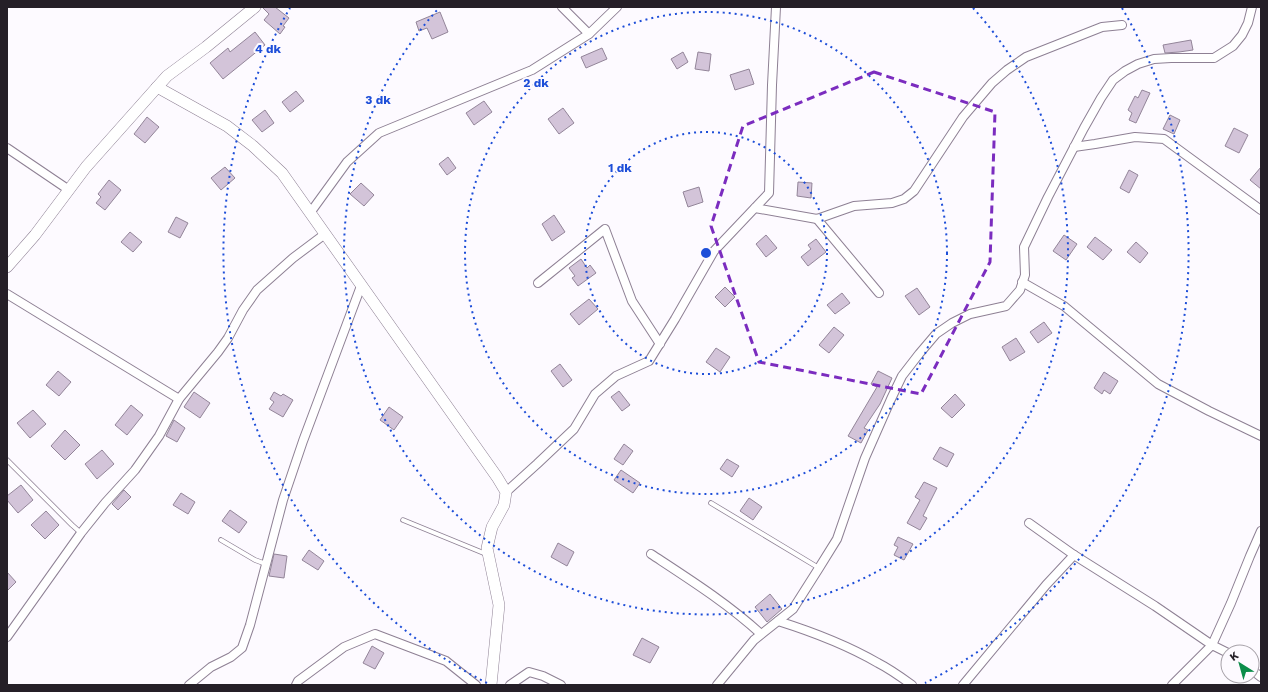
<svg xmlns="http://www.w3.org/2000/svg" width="1268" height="692" viewBox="0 0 1268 692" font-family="'Work Sans',sans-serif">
<rect width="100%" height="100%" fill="#fdfaff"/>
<g fill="#d3c4d9" stroke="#938599">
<polygon points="262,7 275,7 289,18 283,26 285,27 280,34 264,20 269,14"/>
<polygon points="440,12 448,32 432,39 427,28 419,31 416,22"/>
<polygon points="255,32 265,45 223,79 210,63 228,48 230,52"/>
<polygon points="1191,40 1193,50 1179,52 1165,53 1163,45"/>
<polygon points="602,48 607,59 586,68 581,57"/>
<polygon points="683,52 688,62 677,69 671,59"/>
<polygon points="698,52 711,54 709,71 695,69"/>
<polygon points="749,69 754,84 735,90 730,75"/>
<polygon points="1142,90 1150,93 1136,123 1129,120 1132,113 1128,110 1135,96 1138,98"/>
<polygon points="296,91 304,101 290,112 282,102"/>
<polygon points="484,101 492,112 474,125 466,113"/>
<polygon points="563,108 574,123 559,134 548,119"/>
<polygon points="265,110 274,123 262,132 252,120"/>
<polygon points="1170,115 1180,120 1174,134 1163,129"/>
<polygon points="147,117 159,127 145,143 134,134"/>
<polygon points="1234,128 1248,135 1239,153 1225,146"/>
<polygon points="448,157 456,168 447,175 439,164"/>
<polygon points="225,167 235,178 221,190 211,178"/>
<polygon points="1261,167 1261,189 1250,180"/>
<polygon points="1129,170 1138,175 1129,193 1120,188"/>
<polygon points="109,180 121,190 105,210 96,203 101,197 98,194"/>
<polygon points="798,182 812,183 811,198 797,196"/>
<polygon points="361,183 374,195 364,206 350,194"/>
<polygon points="699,187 703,202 688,207 683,192"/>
<polygon points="554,215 565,232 552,241 542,224"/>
<polygon points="176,217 188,223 180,238 168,232"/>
<polygon points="130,232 142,242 133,252 121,242"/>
<polygon points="766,235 777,248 766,257 756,244"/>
<polygon points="1064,235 1077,244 1066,260 1053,251"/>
<polygon points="1095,237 1112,250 1103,260 1087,247"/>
<polygon points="816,239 826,252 808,266 801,257 811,249 808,245"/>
<polygon points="1136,242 1148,253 1140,263 1127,252"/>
<polygon points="581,259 587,268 590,265 596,273 578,286 572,278 575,276 569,268"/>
<polygon points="725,287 735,297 725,307 715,297"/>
<polygon points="917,288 930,307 919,315 905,296"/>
<polygon points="842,293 850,303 835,314 827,305"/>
<polygon points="589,299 598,309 579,325 570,314"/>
<polygon points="1044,322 1052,333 1038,343 1030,332"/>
<polygon points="834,327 844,335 829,353 819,345"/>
<polygon points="1016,338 1025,352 1010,361 1002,347"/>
<polygon points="716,348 730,357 720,372 706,362"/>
<polygon points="560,364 572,380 563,387 551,371"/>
<polygon points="58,371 71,382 59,396 46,385"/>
<polygon points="878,371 892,378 880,404 864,428 868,430 861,443 848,436 877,387 871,384"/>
<polygon points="1104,372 1118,381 1110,394 1104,390 1102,394 1094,388"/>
<polygon points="619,391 630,405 622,411 611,397"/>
<polygon points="194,392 210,403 200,418 184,407"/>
<polygon points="274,392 281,396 283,394 293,400 283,417 269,409 274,402 270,399"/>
<polygon points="955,394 965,405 952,418 941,408"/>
<polygon points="131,405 143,415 127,435 115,425"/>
<polygon points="389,407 403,417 394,430 380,420"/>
<polygon points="33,410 46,424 30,438 17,423"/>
<polygon points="174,420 185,428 177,442 166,436"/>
<polygon points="65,430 80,445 65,460 51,446"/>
<polygon points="624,444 633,451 623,465 614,459"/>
<polygon points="940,447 954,454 947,467 933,459"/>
<polygon points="102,450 114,464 97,479 85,464"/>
<polygon points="727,459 739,466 732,477 720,469"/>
<polygon points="621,470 640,483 633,493 614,480"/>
<polygon points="924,482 937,488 923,516 927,518 920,530 907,523 920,500 915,497"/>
<polygon points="21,485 33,500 18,513 7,500 7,496"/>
<polygon points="124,490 131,497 118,510 112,504"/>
<polygon points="181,493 195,502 188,514 173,505"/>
<polygon points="749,498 762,507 753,520 740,511"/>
<polygon points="230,510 247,522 239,533 222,521"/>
<polygon points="46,511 59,525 45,539 31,525"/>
<polygon points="898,537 913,544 904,560 894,555 898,547 894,545"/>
<polygon points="558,543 574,552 567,566 551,557"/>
<polygon points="309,550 324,561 318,570 302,560"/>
<polygon points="274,554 287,556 284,578 269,576"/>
<polygon points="7,572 16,582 7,591"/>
<polygon points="770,594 782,609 767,622 755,607"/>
<polygon points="642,638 659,647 650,663 633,655"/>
<polygon points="372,646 384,653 375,669 363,663"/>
</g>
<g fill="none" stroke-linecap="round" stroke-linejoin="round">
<g stroke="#8e8094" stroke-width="5.5">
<g id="lane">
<polyline points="7,460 72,525 81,533"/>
<polyline points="711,503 819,568"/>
<polyline points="403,520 486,554"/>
<polyline points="221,540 255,560 266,564"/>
</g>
</g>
<g stroke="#8e8094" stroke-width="10">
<g id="street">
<polyline points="562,7 589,34"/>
<polyline points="1074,147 1095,144 1135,137 1164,139 1261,210"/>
<polyline points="7,148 69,190"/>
<polyline points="755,208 817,219 854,206 892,203 904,199 914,191 963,117 992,83 1007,70 1026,57 1102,27 1122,25"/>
<polyline points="310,213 347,162 379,133 532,70 589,34 617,7"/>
<polyline points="817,219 879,293"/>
<polyline points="1022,282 1064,306 1158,384 1209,411 1261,436"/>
<polyline points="538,283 605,229 632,301 660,344"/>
<polyline points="7,294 179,399"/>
<polyline points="506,492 537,464 574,429 595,394 616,376 649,361 675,319 714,251 769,193 772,85 776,7"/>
<polyline points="1029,523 1074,555 1155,606 1212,645 1231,603 1250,556 1261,531"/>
<path d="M651,554C689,579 727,603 761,634"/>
<path d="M778,621C813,632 847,645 878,663C890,669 901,677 912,685"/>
<polyline points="7,637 81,533 105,503 135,470 159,436 179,399 218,352 228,338 243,310 257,290 293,258 325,234"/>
<polyline points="1252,670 1261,677"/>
<polyline points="189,685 211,667 231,657 242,648 250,625 283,500 303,441 361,286"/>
<polyline points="296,685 298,681 344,647 375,634 446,661 476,685"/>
<polyline points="510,685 529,672 543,676 561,685"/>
<polyline points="717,685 754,640 793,609 819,568 837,539 865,458 891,399 902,376 919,354 936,334 952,323 970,314 1006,306 1020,290 1025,275 1024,247 1048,197 1084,128 1101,98 1113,80 1125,71 1138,64 1154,59 1171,58 1214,58 1233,46 1242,35 1248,23 1252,7"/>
<polyline points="963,685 1046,585 1074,555"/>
<polyline points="1172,685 1212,645 1228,653"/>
</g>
</g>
<g stroke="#8e8094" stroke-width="12">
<g id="secondary">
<polyline points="157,87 227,126 253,146 282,173 497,477 506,492 504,505 492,527 487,548 499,605 491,685"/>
<polyline points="7,267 35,235 86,167 167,76 206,47 255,7"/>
</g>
</g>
<use href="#lane" stroke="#fff" stroke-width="4"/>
<use href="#street" stroke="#fff" stroke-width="8"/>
<use href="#secondary" stroke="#fff" stroke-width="11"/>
</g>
<path fill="none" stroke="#7b2cbf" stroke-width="3" stroke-dasharray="8 5" stroke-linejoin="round" d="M874,72L995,112L990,262L921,394L759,362L711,226L743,126Z"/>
<g fill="none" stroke="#1d4ed8" stroke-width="2" stroke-dasharray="2 4">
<circle cx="706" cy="253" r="121"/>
<circle cx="706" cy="253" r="241"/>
<path d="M973 8A362 362 0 1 1 439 8"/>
<path d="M487 683A483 483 0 0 1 290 8M1122 8A483 483 0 0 1 925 683"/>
</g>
<circle cx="706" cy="253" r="6" fill="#1d4ed8" stroke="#fdfaff" stroke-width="2"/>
<g font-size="12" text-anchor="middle" font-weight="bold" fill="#1d4ed8" stroke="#fdfaff" stroke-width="4" stroke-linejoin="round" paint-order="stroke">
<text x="268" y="53">4 dk</text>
<text x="536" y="87">2 dk</text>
<text x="378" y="104">3 dk</text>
<text x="620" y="172">1 dk</text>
</g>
<rect width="1268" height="692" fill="none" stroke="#251f27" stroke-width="16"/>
<g transform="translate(1240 664) rotate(323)"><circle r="19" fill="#fdfaff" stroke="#a7a2a9"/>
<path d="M0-3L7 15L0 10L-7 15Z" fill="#0c8d4a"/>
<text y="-6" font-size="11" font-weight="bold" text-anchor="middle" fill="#251f27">K</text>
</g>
</svg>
